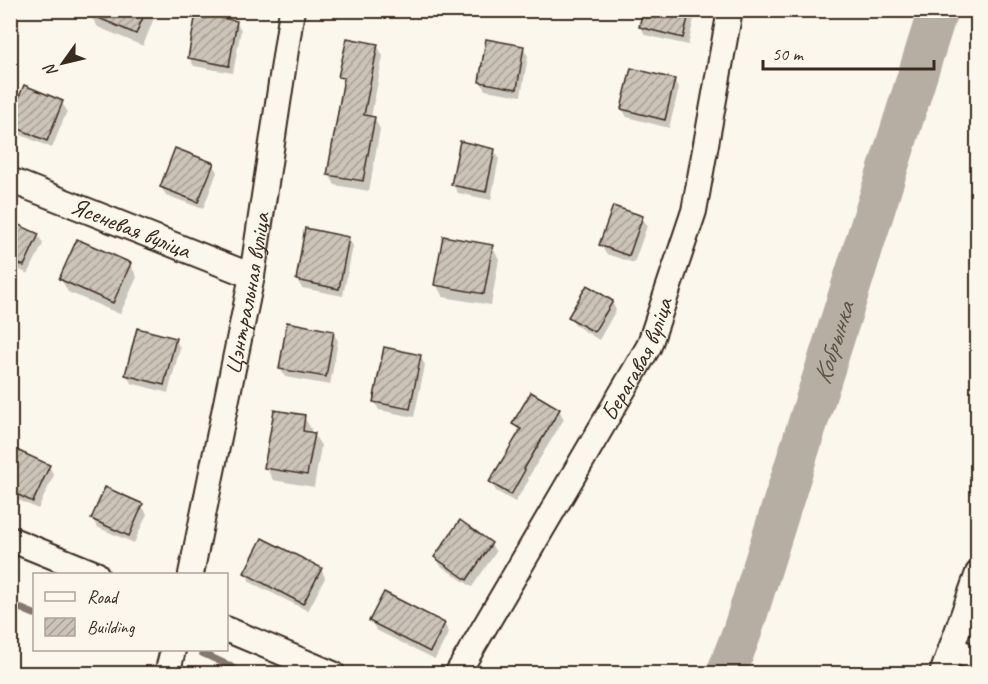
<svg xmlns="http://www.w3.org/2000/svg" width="988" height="684" viewBox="0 0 988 684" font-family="Caveat,sans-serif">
<defs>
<pattern id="building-hatch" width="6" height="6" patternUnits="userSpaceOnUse" patternTransform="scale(1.5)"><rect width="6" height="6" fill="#ccc4b9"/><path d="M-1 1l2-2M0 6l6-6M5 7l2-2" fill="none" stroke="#a79f96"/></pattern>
</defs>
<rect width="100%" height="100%" fill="#fbf7ec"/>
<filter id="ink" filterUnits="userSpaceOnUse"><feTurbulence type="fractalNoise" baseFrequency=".0167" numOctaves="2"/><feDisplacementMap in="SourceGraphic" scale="12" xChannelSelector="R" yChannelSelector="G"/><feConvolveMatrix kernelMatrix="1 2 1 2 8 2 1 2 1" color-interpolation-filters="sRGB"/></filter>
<g filter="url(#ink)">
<g fill="#0003">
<polygon points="92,10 157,10 143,46 98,27 90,15"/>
<polygon points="645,10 696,10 688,45 645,35 641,27"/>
<polygon points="236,22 241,30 233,73 194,66 189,58"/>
<polygon points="377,45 383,56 371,117 374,118 380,129 369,191 335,185 329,174 345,84 340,76"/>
<polygon points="523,48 528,56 521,96 485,90 481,82"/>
<polygon points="674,80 679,88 669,128 627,117 622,109"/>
<polygon points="62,103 67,111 52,148 14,132 10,126 10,122"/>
<polygon points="494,150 499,158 491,200 458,193 453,185"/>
<polygon points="212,164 217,172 203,209 166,195 161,187"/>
<polygon points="642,217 647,226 634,263 606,254 601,245"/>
<polygon points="10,222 38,235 43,244 28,274 10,265"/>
<polygon points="348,238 353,246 343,296 302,288 297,280"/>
<polygon points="492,246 499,259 491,305 443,297 436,284"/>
<polygon points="130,264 137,277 120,314 68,292 61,279"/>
<polygon points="612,302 616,310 599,340 575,325 570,317"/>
<polygon points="333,332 338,341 330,385 285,377 280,368"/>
<polygon points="175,339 180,348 168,393 131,383 126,374"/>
<polygon points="420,356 425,365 414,417 379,410 374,401"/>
<polygon points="559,410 564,419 528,478 529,480 515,502 496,491 491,482 520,433 514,424"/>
<polygon points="304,417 311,429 311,434 314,434 321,446 314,487 273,480 266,467"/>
<polygon points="10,448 49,467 54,475 38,509 10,496"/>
<polygon points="142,506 147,514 134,543 97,527 93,519"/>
<polygon points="460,522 491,544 496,552 472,587 441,566 436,557"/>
<polygon points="321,569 325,578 308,611 250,582 246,573"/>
<polygon points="371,621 444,624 449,632 435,659 376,630"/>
</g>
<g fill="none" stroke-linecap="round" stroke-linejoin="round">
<g stroke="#85796d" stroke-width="7">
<polyline points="10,604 34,614"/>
<polyline points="202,653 230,666 241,674"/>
</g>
<path stroke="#b6aea2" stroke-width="40" id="s1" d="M726,674L742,632L938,10"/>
</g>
<g fill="url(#building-hatch)" stroke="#3b2a1e" stroke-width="1.5">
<polygon points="80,10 146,10 136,34"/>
<polygon points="643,10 690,10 683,38 639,27"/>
<polygon points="196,13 237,21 229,66 188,58"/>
<polygon points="347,38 378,44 364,115 375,117 363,181 327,175 344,78 338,77"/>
<polygon points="486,39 524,46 517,89 479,82"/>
<polygon points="631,68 675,79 665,120 621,109"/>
<polygon points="24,85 63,101 47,141 10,125 10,118"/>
<polygon points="460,141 495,149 486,192 451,185"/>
<polygon points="175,148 214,163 198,202 160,187"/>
<polygon points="613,206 643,216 629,256 599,245"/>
<polygon points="10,221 39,234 24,266 10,260"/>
<polygon points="305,228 349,237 339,289 296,280"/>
<polygon points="443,236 493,245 484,294 434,285"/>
<polygon points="77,239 131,263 113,303 59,279"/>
<polygon points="587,285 613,301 594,332 568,317"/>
<polygon points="287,322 334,331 326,377 279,369"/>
<polygon points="137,328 176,338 164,385 125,375"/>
<polygon points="384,347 421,355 410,409 373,402"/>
<polygon points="531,392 560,409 524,469 525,470 511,495 489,482 521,429 512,424"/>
<polygon points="274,410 305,415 303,431 315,433 307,475 264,468"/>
<polygon points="10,447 50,465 33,502 10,491"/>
<polygon points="105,487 143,504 129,536 91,519"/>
<polygon points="460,520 492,543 467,580 434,557"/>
<polygon points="262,538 322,568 303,604 244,573"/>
<polygon points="384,592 445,623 430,652 369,621"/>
</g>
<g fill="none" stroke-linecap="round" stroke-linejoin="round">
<g stroke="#3b2a1e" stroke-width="28">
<g id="street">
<path id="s2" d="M10,180L252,276"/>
<polyline points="10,539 96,574"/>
<path id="s3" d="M191,574L252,276L292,10"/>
<polyline points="226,629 333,674"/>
<polyline points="951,649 978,659"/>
<polyline points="167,674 173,650"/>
<path id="s4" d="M457,674L649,346L694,211L730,10"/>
<polyline points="942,674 978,573"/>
</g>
</g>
<use href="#street" stroke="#fbf7ec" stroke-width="24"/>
</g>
</g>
<g text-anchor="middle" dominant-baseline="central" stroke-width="4.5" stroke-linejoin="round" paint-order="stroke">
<g font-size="24" fill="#3b2a1e" stroke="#fbf7ec">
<text stroke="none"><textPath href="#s2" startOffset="130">Ясеневая вуліца</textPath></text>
<text stroke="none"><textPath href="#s3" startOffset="286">Цэнтральная вуліца</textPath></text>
<text stroke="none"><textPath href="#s4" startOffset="363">Берагавая вуліца</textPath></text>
</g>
<g font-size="26" font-style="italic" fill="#605246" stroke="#fbf7ec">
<text stroke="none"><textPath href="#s1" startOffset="348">Кобрынка</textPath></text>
</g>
</g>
<rect width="988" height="684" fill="none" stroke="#fbf7ec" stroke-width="36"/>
<rect x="18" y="18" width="952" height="648" fill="none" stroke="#3b2a1e" stroke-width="2" filter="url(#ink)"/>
<rect x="33" y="573" width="195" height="78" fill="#fbf7ec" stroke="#aea59a" stroke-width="1.5"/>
<rect x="45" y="592" width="30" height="9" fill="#fbf7ec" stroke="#aea59a" stroke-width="1.5"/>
<text x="87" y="603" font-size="18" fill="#3b2a1e">Road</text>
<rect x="45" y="618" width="30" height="18" fill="url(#building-hatch)" stroke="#aea59a" stroke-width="1.5"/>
<text x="87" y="633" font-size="18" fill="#3b2a1e">Building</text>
<g transform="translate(63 63) rotate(236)" stroke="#fbf7ec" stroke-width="4.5" paint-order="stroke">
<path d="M0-4.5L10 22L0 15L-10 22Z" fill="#3b2a1e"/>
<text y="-9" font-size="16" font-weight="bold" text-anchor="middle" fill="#3b2a1e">N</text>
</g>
<path d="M763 60v9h171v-9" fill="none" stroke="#3b2a1e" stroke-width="3"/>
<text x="772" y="60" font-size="18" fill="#3b2a1e" stroke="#fbf7ec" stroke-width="4.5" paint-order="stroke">50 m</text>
</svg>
